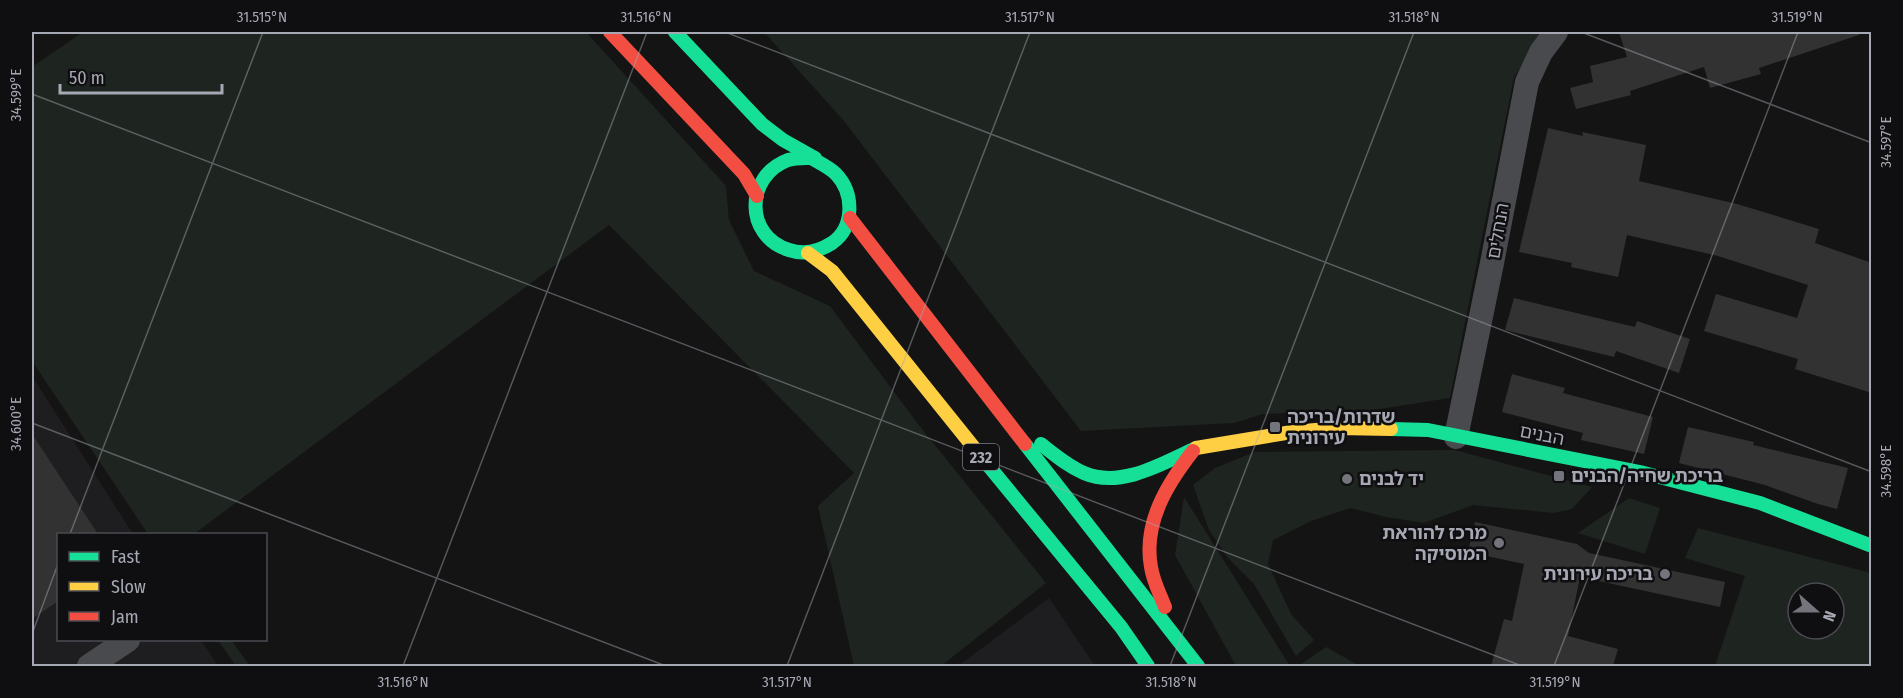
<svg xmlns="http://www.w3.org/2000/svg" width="1903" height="698" viewBox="0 0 1903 698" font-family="'Fira Sans Condensed','Noto Sans Hebrew',sans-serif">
<rect width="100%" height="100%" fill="#141414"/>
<g fill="#1e1e20">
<polygon points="32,376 133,534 58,534 58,640 201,640 218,666 32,666"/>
<polygon points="1049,598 1095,666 958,666"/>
</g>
<g fill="#1e241f" fill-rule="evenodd">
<polygon points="83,32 586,32 726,186 729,220 754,271 830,306 918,424 1046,583 941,666 854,666 818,506 854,473 609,225 194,534 148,534 32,361 32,67"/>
<polygon points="764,32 1547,32 1514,77 1450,398 1373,410 1263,414 1234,423 1081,431 844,121"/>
<polygon points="1455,450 1592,487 1572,509 1553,513 1473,505 1424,523 1386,517 1350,508 1311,521 1273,540 1268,564 1291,614 1314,640 1296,656 1254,584 1228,558 1209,530 1193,485 1215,468 1255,452"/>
<polygon points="1184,497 1290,666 1236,666 1175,555"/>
<polygon points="1629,498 1660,508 1645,554 1578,533"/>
<path d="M1698,528L1871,573V666H1715L1745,576L1685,558ZM1798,593H1834V629H1798Z"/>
<polygon points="218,640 231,640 250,666 236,666"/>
<polygon points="1326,647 1360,666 1302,666 1301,664"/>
</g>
<g fill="#323233">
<polygon points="1619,32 1859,32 1859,35 1759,68 1761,74 1710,88 1704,67 1630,91 1631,95 1576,109 1570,88 1593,82 1590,66 1627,57"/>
<polygon points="1548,128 1583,136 1582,132 1646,145 1639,181 1737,204 1819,229 1815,243 1872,263 1872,393 1795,369 1798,359 1704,331 1716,294 1797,318 1808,285 1718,256 1627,235 1618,277 1571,267 1572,263 1519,252"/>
<polygon points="1514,298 1635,327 1637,321 1690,339 1679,373 1616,351 1614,357 1505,330"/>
<polygon points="1512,374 1565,388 1563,393 1653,417 1644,454 1581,440 1583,433 1502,412"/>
<polygon points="1688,427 1754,442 1753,445 1848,468 1837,509 1818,504 1765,485 1679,463"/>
<polygon points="32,434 98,534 58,534 58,601 32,619"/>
<polygon points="1475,522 1577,544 1589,553 1725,582 1720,607 1580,577 1568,636 1618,649 1613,666 1491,666 1504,619 1512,621 1524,564 1468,552"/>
</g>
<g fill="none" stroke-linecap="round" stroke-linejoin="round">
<g stroke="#494a4d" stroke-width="24">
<polyline points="1456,437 1492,263 1527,82 1541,52 1556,32"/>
<polyline points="89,666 128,640"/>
</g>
<g stroke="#16e098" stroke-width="14">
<path d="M675,32L762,124L783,140L815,158L813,159C820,163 830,168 836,174C854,193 855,227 832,243C818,252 804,255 789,250C744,236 745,176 788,160C797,157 806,158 815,158"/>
<polyline points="1391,429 1428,430 1640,472 1760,503 1872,546"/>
<polyline points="1025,444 1198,666"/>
<path d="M1041,444C1055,455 1068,466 1084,473C1121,489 1163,463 1196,448"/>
<polyline points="983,459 1121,627 1148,666"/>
</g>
<g stroke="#ffcf43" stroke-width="14">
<polyline points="808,253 832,271 983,459"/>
<polyline points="1196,448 1292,432 1339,428 1391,429"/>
</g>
<g stroke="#f24e42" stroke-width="14">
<polyline points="610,32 744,174 757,196"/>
<polyline points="850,218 1025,444"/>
<path d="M1165,607C1160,594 1153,581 1151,567C1143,523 1167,484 1193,451"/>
</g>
</g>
<path fill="none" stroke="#a6a8b4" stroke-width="1.5" stroke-opacity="0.45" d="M725,32L1872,472M1581,32L1872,143M32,94L1522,666M32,423L666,666M70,534L263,32M32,634L58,564M403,666L647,32M787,666L1030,32M1170,666L1414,32M1554,666L1798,32"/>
<g fill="#73747c" stroke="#0f0e10" stroke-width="2">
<rect x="1269" y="421" width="12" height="12" rx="3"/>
<rect x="1553" y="470" width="12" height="12" rx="3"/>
<circle cx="1347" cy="479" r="6"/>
<circle cx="1499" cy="543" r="6"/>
<circle cx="1665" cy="574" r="6"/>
</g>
<g text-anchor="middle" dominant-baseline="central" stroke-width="5" stroke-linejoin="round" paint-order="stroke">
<rect fill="#0f0e10" stroke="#797a83" stroke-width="1.5" x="963" y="444" width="36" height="26" rx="4.5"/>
<g font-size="16" font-weight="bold" fill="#a6a8b4">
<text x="981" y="457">232</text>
</g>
<g font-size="18" fill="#a6a8b4" stroke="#0f0e10">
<text transform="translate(1498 231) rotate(-80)">הנחלים</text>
<text transform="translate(1542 435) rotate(11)">הבנים</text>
</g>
<g font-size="18" font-weight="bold" fill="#a6a8b4" stroke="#0f0e10" text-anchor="start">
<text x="1287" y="417">שדרות/בריכה<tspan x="1287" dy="21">עירונית</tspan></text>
<text x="1571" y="476">בריכת שחיה/הבנים</text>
<text x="1359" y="479">יד לבנים</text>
<text x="1487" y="533" text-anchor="end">מרכז להוראת<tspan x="1487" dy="21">המוסיקה</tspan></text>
<text x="1653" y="574" text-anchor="end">בריכה עירונית</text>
</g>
</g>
<rect width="1903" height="698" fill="none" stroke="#0f0e10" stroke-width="66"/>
<rect x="57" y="533" width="210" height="108" fill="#0f0e10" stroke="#4b4c52" stroke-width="1.5"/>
<rect x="69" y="552" width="30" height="9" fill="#16e098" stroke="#4b4c52" stroke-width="1.5"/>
<text x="111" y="563" font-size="18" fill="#a6a8b4">Fast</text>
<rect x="69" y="582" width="30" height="9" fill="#ffcf43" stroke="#4b4c52" stroke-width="1.5"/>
<text x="111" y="593" font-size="18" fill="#a6a8b4">Slow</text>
<rect x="69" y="612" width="30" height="9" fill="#f24e42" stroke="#4b4c52" stroke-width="1.5"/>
<text x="111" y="623" font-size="18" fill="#a6a8b4">Jam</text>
<g transform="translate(1816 611) rotate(111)"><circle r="28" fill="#0f0e10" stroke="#4b4c52" stroke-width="1.5"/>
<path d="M0-4.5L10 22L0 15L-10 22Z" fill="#73747c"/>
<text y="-9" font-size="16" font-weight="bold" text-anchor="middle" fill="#a6a8b4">N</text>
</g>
<path d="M60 84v9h162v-9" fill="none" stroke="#a6a8b4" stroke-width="3"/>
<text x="69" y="84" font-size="18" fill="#a6a8b4" stroke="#0f0e10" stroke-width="4.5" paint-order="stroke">50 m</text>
<rect x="33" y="33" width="1837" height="632" fill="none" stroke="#a6a8b4" stroke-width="2"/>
<g font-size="15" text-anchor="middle" fill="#a6a8b4">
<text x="262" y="22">31.515°N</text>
<text x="646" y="22">31.516°N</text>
<text x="1030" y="22">31.517°N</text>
<text x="1414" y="22">31.518°N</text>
<text x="1797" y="22">31.519°N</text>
<text transform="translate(16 95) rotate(-90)" y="5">34.599°E</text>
<text transform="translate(1886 142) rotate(-90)" y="5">34.597°E</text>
<text transform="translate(16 424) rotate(-90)" y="5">34.600°E</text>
<text transform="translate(1886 471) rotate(-90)" y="5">34.598°E</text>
<text x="403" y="687">31.516°N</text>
<text x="787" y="687">31.517°N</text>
<text x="1171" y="687">31.518°N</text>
<text x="1555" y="687">31.519°N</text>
</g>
</svg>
